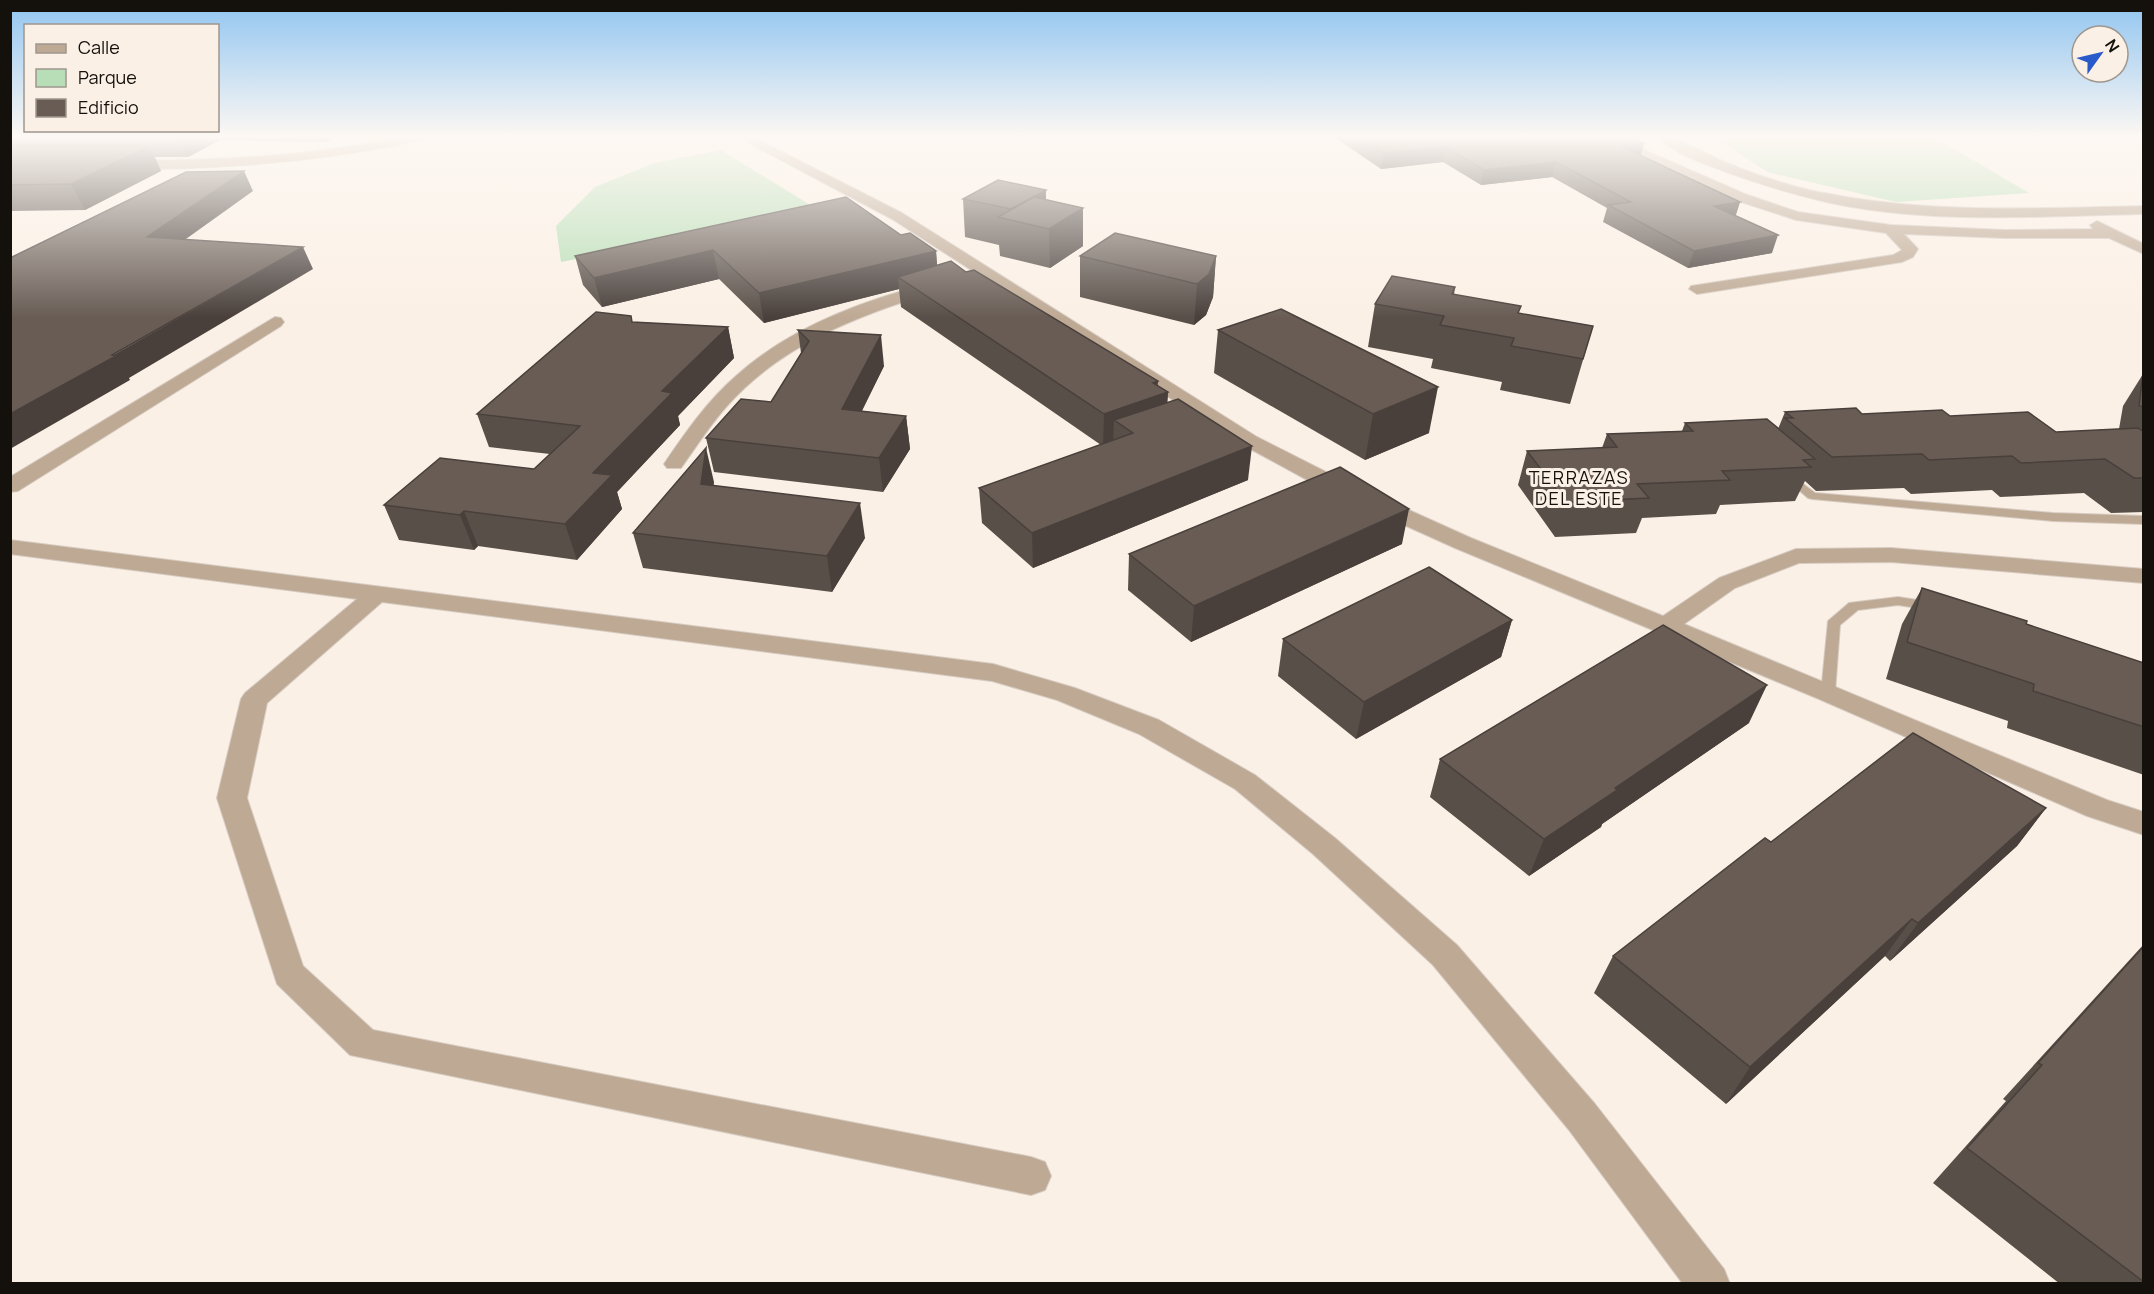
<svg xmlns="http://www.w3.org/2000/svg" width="2154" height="1294" viewBox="0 0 2154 1294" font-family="Manrope,sans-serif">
<rect width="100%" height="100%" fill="#fbf0e5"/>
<g fill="#b7deb6">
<polygon points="1715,137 1934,137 2029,193 1896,202 1767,172"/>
<polygon points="721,150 820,211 561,262 556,226 595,187 654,163"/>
</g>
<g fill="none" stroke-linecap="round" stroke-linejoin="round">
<g stroke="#d6ccc2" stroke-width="2">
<g id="lane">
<polygon points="1789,473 1815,493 2053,513 2144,516 2144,524 2053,521 1812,499 1808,498 1785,478 1785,474"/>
<polygon points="1898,597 1930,602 1936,606 1930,610 1898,605 1858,610 1840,625 1835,693 1828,698 1823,696 1821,693 1828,621 1849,603"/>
</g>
</g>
<g stroke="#d6ccc2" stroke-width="2">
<g id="street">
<path d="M400,137H424L418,141C334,159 251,167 166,169C153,169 125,174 116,165L123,161C216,160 309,157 400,137Z"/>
<polygon points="737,137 753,137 902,213 1257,437 1338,478 1471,538 1663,616 1719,578 1796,549 1891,548 2144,569 2144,583 1891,562 1799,563 1735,588 1684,624 2107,800 2144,812 2144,835 2087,816 1819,699 1455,548 1322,488 1243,445 892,219"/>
<polygon points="1598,137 1615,137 1745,194 1798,212 1891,225 2005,230 2093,229 2090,225 2097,221 2144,244 2144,254 2109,238 2005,238 1904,234 1918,249 1913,257 1902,262 1697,294 1689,289 1691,286 1893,255 1902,250 1886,233 1796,220 1735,200"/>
<path d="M1658,137C1681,137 1703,153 1725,162C1759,176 1794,188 1830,194C1933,214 2039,208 2144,206V214C2039,216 1929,225 1826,202C1792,194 1759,184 1726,172C1705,164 1673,154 1658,137Z"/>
<path d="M932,283L940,288L938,291C861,314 782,344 727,406C710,425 696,447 681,468H667L664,464C685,433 707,401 736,376C789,328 863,300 932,283Z"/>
<polygon points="275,317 281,318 284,322 281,326 18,491 10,492 10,477"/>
<polygon points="10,540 993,664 1075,688 1159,720 1255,775 1335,838 1457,945 1595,1104 1724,1269 1730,1284 1683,1284 1569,1130 1433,965 1313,854 1235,789 1139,734 1057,700 992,681 382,602 267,703 247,798 303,966 373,1030 1031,1157 1045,1162 1051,1176 1045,1190 1031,1195 350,1055 277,984 217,798 241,699 245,693 357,599 10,554"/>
</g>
</g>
<use href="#lane" fill="#bea994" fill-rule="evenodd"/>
<use href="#street" fill="#bea994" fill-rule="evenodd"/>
</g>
<g fill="#594f49">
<polygon points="10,137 334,137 326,142 220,140 188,157 155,157 161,171 85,210 10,211"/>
<polygon points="1334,137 1631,137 1640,156 1740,202 1735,216 1772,253 1688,268 1603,222 1607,208 1552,177 1481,185 1443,162 1381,169"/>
<polygon points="963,199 1046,200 1083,208 1083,246 1050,268 1000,256 999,245 965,237"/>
<polygon points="901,235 936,251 937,265 966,272 1168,392 1167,403 1248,480 1033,568 982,523 979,488 1101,445 901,307 899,289 764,323 719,279 602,307 583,285 575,256"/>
<polygon points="1080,256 1216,256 1213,297 1206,315 1194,325 1080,297"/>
<polygon points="1455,287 1454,295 1519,314 1593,326 1570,404 1500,390 1502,382 1431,368 1433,359 1368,347 1375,304"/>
<polygon points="633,322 728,327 734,358 678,416 680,425 617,492 622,509 577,560 478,546 474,550 399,540 384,505 534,469 550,454 489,447 477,414"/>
<polygon points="798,330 884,366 862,411 906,416 910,449 883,492 714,472 706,438 771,402 801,353"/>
<polygon points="1218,330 1429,433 1365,460 1214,373"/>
<polygon points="2144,367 2144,512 2111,513 2084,493 2000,497 1992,490 1911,494 1904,488 1816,491 1805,481 1795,501 1720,505 1716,514 1642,518 1636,533 1555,537 1518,485 1527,451 1602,448 1607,434 1682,431 1685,423 1778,429 1785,412 1950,416 2056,432 2119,429 2123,406 2143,374"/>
<polygon points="714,482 713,486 865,538 832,592 643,568 633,533"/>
<polygon points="1402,544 1191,642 1128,590 1129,554"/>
<polygon points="1922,588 2026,624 2144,663 2144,775 2007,728 2008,721 1886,679 1902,624"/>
<polygon points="1512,620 1501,657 1356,739 1278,676 1283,639"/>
<polygon points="1749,723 1602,824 1601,827 1529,876 1430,797 1440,759"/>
<polygon points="2046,808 2017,846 1890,961 1885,956 1726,1104 1594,993 1613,956 1771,842"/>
<polygon points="2144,944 2144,1284 2060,1284 1933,1183 2006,1101 2003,1099"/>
</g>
<g fill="#49403c">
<polygon points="178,137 219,137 220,140 188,157"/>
<polygon points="324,137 334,137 326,142"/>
<polygon points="1644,143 1640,159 1620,146"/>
<polygon points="149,146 161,171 85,210 71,184"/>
<polygon points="1446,147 1443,162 1381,169 1384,153"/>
<polygon points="1556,162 1552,177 1481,185 1484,170"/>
<polygon points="244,171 253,191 158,259 147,237"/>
<polygon points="1046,190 1046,228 1011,209"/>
<polygon points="1740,202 1735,218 1714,206"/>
<polygon points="1083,208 1083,246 1050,268 1049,229"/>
<polygon points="1778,235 1772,253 1688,268 1694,251"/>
<polygon points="303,247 313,269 129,378 130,380 10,449 10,414"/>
<polygon points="713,250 719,279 602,307 594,278"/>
<polygon points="936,251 938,279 898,277 899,289 764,323 759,293"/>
<polygon points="1216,256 1213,297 1206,315 1194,325 1197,284"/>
<polygon points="728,327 734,358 678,416 680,425 617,492 622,509 577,560 565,524 593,473 662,391"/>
<polygon points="881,335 884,366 846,442 842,409"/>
<polygon points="1158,381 1157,396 1168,392 1166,425 1133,433 1114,420 1113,443 1103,447 1104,414 1153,383"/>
<polygon points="1438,387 1429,433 1365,460 1373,414"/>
<polygon points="906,416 910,449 883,492 879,458"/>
<polygon points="1252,446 1248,480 1033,568 1032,533"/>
<polygon points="706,448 714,482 709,519 701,484"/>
<polygon points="860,503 865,538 832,592 827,556"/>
<polygon points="1409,509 1402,544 1191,642 1194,606"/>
<polygon points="464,511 478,546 474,550 460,515"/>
<polygon points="1512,620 1501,657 1356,739 1364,702"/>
<polygon points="1767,685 1749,723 1602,824 1601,827 1529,876 1544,839 1615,788"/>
<polygon points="2046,808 2017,846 1890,961 1918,923"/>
<polygon points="1912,919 1885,956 1726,1104 1750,1067"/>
</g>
<g fill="#685c55" stroke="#49403c" stroke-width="1.5">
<polygon points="1359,137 1631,137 1644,143 1620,146 1740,202 1714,206 1778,235 1694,251 1608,205 1631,202 1556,162 1484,170 1446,147 1384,153"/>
<polygon points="10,146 149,146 71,184 10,185"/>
<polygon points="244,171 147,237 303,247 112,355 116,356 10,414 10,258 186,172"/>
<polygon points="998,180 1046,190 1011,209 963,199"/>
<polygon points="846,197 901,235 910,233 936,251 759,293 713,250 594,278 575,256"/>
<polygon points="1034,197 1083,208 1049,229 998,217"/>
<polygon points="1115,233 1216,256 1209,274 1197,284 1080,256"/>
<polygon points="951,261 966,272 974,270 1158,381 1153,383 1168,392 1104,414 898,277"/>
<polygon points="1392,276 1455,287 1452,294 1521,306 1518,313 1593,326 1583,359 1511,346 1514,338 1440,325 1444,316 1375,304"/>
<polygon points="1281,309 1438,387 1373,414 1218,330"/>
<polygon points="596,312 631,316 632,322 728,327 662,391 672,393 593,473 612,475 565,524 464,511 460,515 384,505 440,458 534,469 580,426 477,414"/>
<polygon points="798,330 881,335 842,409 906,416 879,458 706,438 741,399 771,402 809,341"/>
<polygon points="2143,373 2144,373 2144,407 2139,406"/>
<polygon points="1178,399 1252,446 1032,533 979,488 1133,433 1114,420"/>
<polygon points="1856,408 1862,414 1942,410 1950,416 2028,412 2056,432 2138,428 2144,432 2144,478 2134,478 2105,459 2021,463 2012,456 1929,460 1922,454 1832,457 1785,418 1793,418 1785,412"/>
<polygon points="1767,419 1815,459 1803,460 1811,467 1722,471 1730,480 1637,484 1649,498 1566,502 1527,451 1617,447 1607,434 1693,431 1685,423"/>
<polygon points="706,448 701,484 860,503 827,556 633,533"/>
<polygon points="1340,467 1409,509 1194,606 1129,554"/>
<polygon points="1429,567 1512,620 1364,702 1283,639"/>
<polygon points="1922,588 2027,621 2026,624 2144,663 2144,727 2033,691 2034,684 1907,642"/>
<polygon points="1663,625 1767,685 1615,788 1617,790 1544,839 1440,759"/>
<polygon points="1913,733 2046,808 1918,923 1912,919 1750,1067 1613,956 1765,838 1771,842"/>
<polygon points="2144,946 2144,1282 1967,1148 2042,1065 2038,1063"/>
</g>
<linearGradient id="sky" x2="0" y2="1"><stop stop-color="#90c5f1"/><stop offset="0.43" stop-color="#fdf8f3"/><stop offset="1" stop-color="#fdf8f3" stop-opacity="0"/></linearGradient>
<rect width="2154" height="318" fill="url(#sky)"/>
<g text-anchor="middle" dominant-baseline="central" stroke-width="6" stroke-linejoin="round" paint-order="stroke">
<g font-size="18" letter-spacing="1.5" fill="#14110d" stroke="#fbf0e5">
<text x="1579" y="477">TERRAZAS<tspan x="1579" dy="21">DEL ESTE</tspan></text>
</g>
</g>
<rect width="2154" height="1294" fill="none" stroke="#14110d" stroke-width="24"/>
<rect x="24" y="24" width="195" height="108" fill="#fbf0e5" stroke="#9f978f" stroke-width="1.5"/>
<rect x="36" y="44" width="30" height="9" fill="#bea994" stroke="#9f978f" stroke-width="1.5"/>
<text x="78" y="54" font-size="18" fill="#14110d">Calle</text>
<rect x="36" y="69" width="30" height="18" fill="#b7deb6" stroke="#9f978f" stroke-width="1.5"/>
<text x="78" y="84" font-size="18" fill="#14110d">Parque</text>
<rect x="36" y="99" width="30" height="18" fill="#685c55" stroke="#9f978f" stroke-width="1.5"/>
<text x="78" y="114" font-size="18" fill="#14110d">Edificio</text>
<g transform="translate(2100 54) rotate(56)"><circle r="28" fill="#fbf0e5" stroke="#9f978f" stroke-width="1.5"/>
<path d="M0-4.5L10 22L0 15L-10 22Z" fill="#295ac9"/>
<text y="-9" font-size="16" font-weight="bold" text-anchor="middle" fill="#14110d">N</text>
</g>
</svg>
